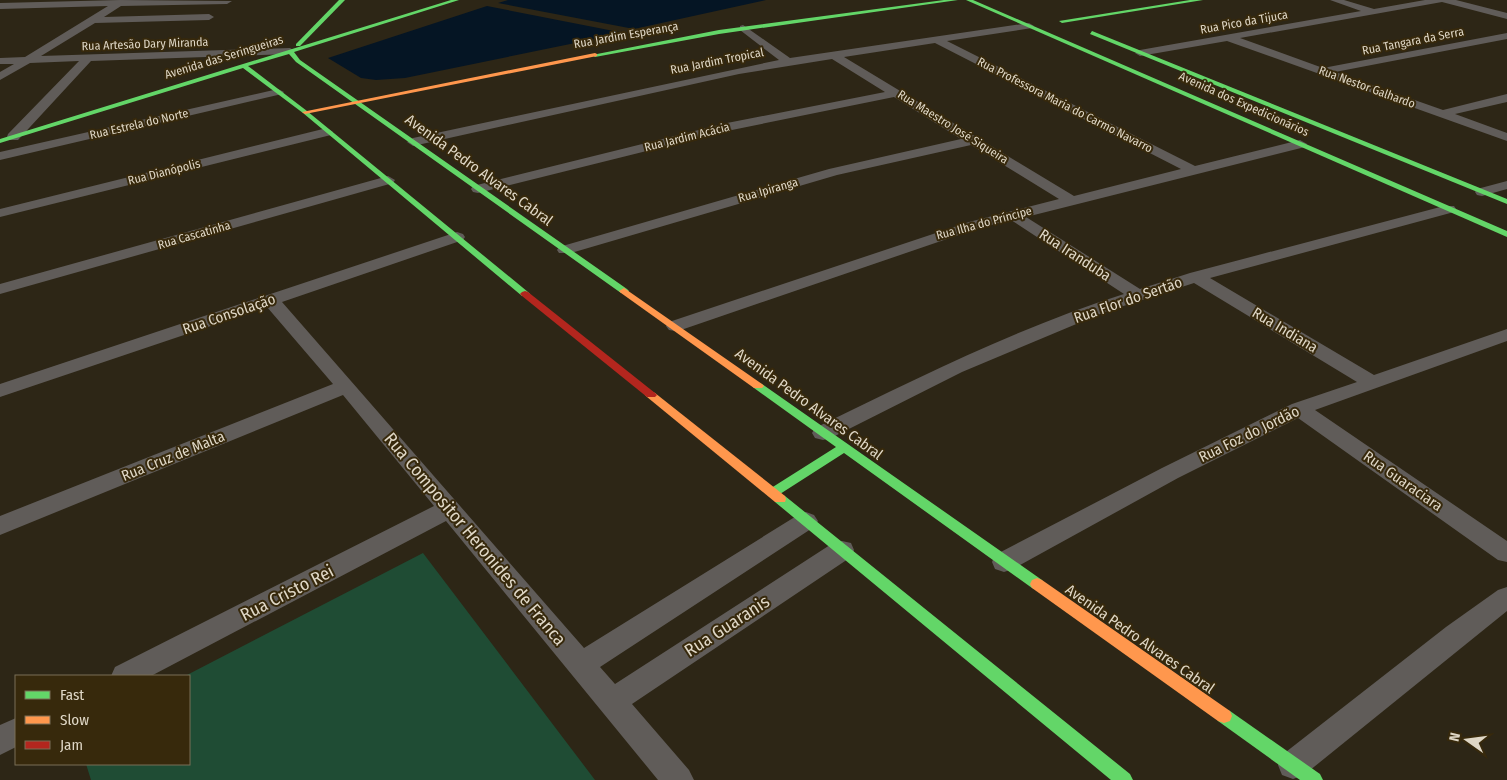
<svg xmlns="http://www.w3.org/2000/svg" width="1507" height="780" viewBox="0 0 1507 780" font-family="'Fira Sans Condensed',sans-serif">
<rect width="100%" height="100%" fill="#2d2616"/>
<polygon fill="#1f4c34" points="423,553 595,780 91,780 86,764 189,764 189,676 185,676"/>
<g fill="#051524">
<polygon points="508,0 766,0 634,29 498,3"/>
<polygon points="487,6 624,33 405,78 376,80 361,78 328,58"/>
</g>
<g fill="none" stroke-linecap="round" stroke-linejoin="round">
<g fill="#605c59" fill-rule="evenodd">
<polygon points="120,0 232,1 227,4 121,6 104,17 209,14 214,17 209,20 95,23 41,56 290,48 295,51 290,54 91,61 18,140 8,140 7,137 8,134 79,61 30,63 0,80 0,72 14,64 0,64 0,58 25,57 108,6 0,9 0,3"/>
<polygon points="1330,0 1344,0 1374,9 1425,0 1456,0 1507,13 1507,19 1442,2 1240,38 1323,68 1507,33 1507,39 1335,72 1443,110 1507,94 1507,102 1455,114 1507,133 1507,141 1227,41 1140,56 1135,53 1140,50 1361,11"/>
<path d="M1029,23L1034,26L1032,28L947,41L1195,166L1300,140L1307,144L1305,147L1026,217L1140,289L1190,273L1444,206H1454L1456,209L1454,212L1210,278L1374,375L1507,329V341L1315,410L1507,541V562L1498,560L1298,418L1178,478L1013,569L1004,572L995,569L992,562L995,555L1162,468L1292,404L1357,382L1194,283L1105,312L962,372L831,438L823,440L815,438L812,433L815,428C916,379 1017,328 1124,294L1011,220L979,228L681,330L675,331L669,330L666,326L669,322L969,222L1059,199L971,145L837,175L571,253H559L557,250L559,247L829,169L961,139L894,97L727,131L478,193L473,192L471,189L473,186L727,123L885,92L832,59L739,74L413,146L407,142L413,138L779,60L740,30V26L743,25L790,58ZM935,43L1181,169L1074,196L844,57Z"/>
<polygon points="278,89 284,92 282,94 0,160 0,152"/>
<polygon points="327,128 333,132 331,135 0,217 0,209"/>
<polygon points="388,176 395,180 393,183 0,294 0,284"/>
<polygon points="1507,181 1507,189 1482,196 1477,195 1475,192 1477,189"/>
<polygon points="457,232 463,234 465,237 463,240 282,302 584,648 798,515 806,512 814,515 818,521 814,527 600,667 615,684 833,543 842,541 851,543 854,550 851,557 632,704 689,770 694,780 658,780 446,521 151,676 111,676 115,667 434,506 343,395 0,535 0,516 333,384 267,307 0,397 0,384"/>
<polygon points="1507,587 1507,611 1304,775 1293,779 1282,775 1278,765 1282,755 1446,627 1498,590"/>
<polygon points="16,718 16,747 0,755 0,725"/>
</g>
<g fill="#63d668" fill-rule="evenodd">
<polygon points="339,0 345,0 300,46 296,46 296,44"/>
<polygon points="451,0 459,0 294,52 300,60 627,289 629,291 627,293 621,293 296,62 289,54 248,66 307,111 528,292 530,294 528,296 522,296 303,113 243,68 0,143 0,139"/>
<polygon points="944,0 958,0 719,34 595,57 592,55 719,30"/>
<polygon points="966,0 973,0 1507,231 1507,237"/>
<polygon points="1190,0 1203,0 1062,23 1059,21"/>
<polygon points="1092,31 1507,199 1507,204 1090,34"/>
<polygon points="758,383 762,384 1042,580 1044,584 1042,588 1037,590 1032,588 844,453 780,494 785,496 1130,774 1133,780 1111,780 775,502 775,497 768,496 767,493 768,490 836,447 754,388 752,386"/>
<polygon points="1224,709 1230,711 1320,774 1323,780 1300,780 1218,721 1216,716 1218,711"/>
</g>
<g fill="#ff974d" fill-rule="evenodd">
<polygon points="595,53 597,54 597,56 305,114 302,112"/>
<polygon points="624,288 762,384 764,386 762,388 754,388 621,293 619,291"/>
<polygon points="651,391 655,393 785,496 786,499 785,502 775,502 647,397 645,395"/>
<polygon points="1037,578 1042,580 1230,711 1232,716 1230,721 1224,723 1218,721 1032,588 1030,584 1032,580"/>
</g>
<polygon fill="#b3261e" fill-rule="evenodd" points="525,291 528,292 655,393 657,395 655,397 647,397 522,296 520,294 522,292"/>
</g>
<g text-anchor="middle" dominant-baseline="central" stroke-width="4" stroke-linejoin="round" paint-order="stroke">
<g font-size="12" fill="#dfd7c6" stroke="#37290c">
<text transform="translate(1244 22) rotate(-10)">Rua Pico da Tijuca</text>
<text transform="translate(626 35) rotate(-10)">Rua Jardim Esperança</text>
<text transform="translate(1413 41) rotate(-11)">Rua Tangara da Serra</text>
<text transform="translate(145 44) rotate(-2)">Rua Artesão Dary Miranda</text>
<text transform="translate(224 57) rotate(-17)">Avenida das Seringueiras</text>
<text transform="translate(717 61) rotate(-11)">Rua Jardim Tropical</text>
<text transform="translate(1367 87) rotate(20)">Rua Nestor Galhardo</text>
<text transform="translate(1244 104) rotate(24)">Avenida dos Expedicionários</text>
<text transform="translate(1065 105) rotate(27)">Rua Professora Maria do Carmo Navarro</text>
<text transform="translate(139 124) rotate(-13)">Rua Estrela do Norte</text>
<text transform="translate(953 127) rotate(32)">Rua Maestro José Siqueira</text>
<text transform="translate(687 137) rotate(-14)">Rua Jardim Acácia</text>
<text transform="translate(164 172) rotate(-14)">Rua Dianópolis</text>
<text transform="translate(768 190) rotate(-16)">Rua Ipiranga</text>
<text transform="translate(984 223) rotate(-15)">Rua Ilha do Príncipe</text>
<text transform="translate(194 235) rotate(-16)">Rua Cascatinha</text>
</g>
<g font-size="15" fill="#dfd7c6" stroke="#37290c">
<text transform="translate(479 170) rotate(36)">Avenida Pedro Alvares Cabral</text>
<text transform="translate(1075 255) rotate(33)">Rua Iranduba</text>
<text transform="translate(1128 300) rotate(-19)">Rua Flor do Sertão</text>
<text transform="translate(229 314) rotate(-19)">Rua Consolação</text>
<text transform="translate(1285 330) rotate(31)">Rua Indiana</text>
<text transform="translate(809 404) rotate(36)">Avenida Pedro Alvares Cabral</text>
<text transform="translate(1249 434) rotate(-26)">Rua Foz do Jordão</text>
<text transform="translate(173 456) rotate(-22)">Rua Cruz de Malta</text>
<text transform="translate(1403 481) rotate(35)">Rua Guaraciara</text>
<text transform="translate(1140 639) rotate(35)">Avenida Pedro Alvares Cabral</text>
</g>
<g font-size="18" fill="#dfd7c6" stroke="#37290c">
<text transform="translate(475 539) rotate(50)">Rua Compositor Heronides de Franca</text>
<text transform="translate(287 593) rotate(-27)">Rua Cristo Rei</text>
<text transform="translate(727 626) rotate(-33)">Rua Guaranis</text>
</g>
</g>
<rect x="15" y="675" width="175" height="90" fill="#37290c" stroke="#7a6f56"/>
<rect x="25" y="691" width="25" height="8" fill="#63d668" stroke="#7a6f56"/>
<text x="60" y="700" font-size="15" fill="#dfd7c6">Fast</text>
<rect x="25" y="716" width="25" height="8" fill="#ff974d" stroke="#7a6f56"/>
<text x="60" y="725" font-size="15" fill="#dfd7c6">Slow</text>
<rect x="25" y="741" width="25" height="8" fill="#b3261e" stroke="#7a6f56"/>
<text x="60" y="750" font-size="15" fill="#dfd7c6">Jam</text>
<g transform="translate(1467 740) rotate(284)" stroke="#37290c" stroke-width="4" paint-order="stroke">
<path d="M0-4L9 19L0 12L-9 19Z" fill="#dfd7c6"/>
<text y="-8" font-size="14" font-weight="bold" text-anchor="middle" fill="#dfd7c6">N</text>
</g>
</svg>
